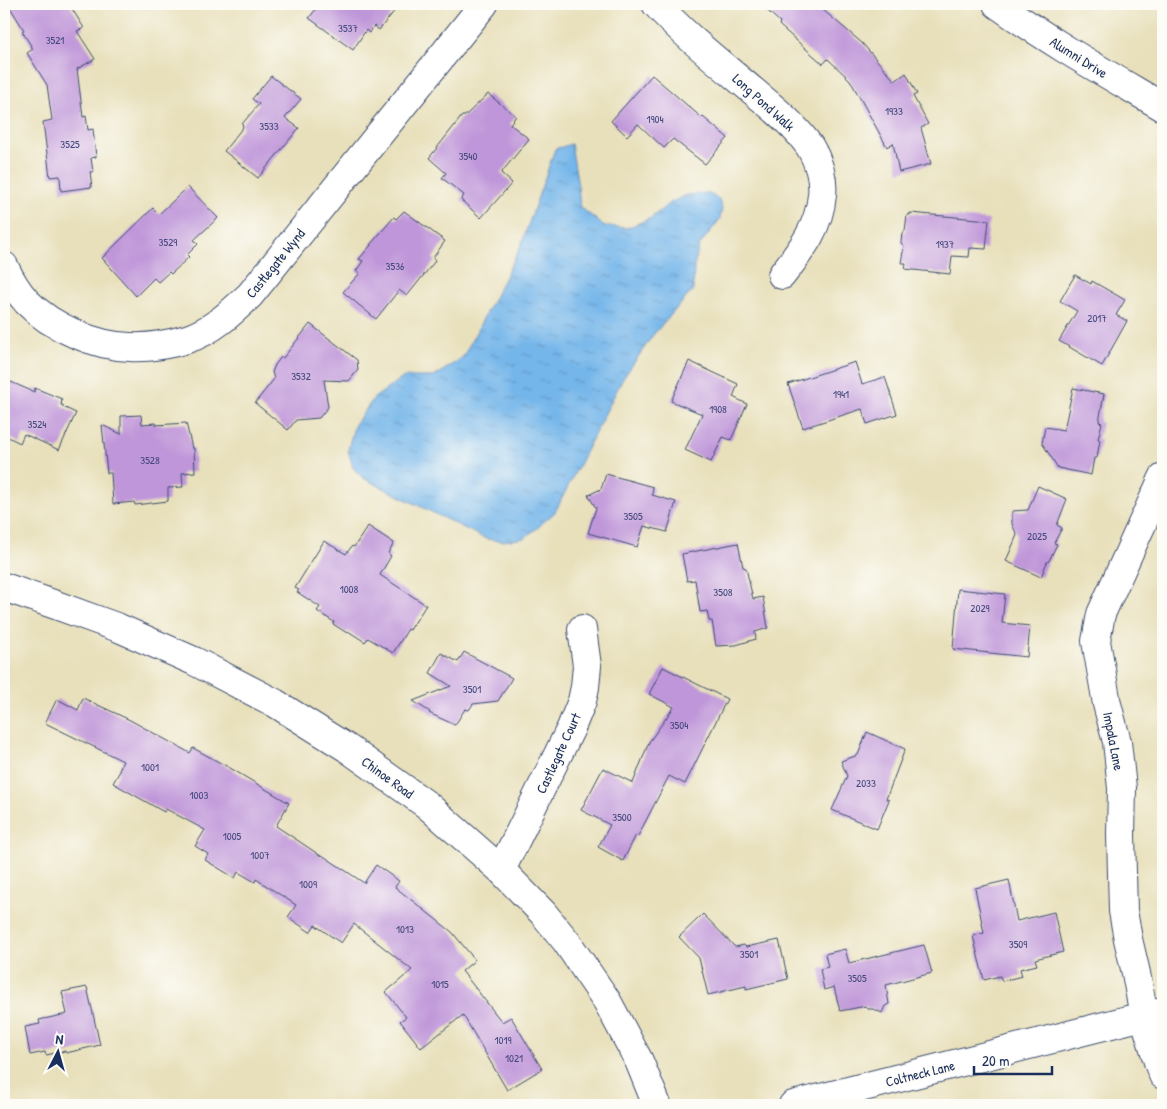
<svg xmlns="http://www.w3.org/2000/svg" width="1167" height="1109" viewBox="0 0 1167 1109" font-family="'Patrick Hand',sans-serif">
<defs>
<pattern id="water-ripples" width="26" height="14" patternUnits="userSpaceOnUse" patternTransform="scale(1.25)"><rect width="26" height="14" fill="#75b6ea"/><path d="M2 4q2-2 4 0t4 0M15 11q2-2 4 0t4 0" fill="none" stroke="#5f94c1"/></pattern>
</defs>
<rect width="100%" height="100%" fill="#fdfcf7"/>
<filter id="ink" filterUnits="userSpaceOnUse"><feTurbulence type="fractalNoise" baseFrequency=".02" numOctaves="2"/><feDisplacementMap in="SourceGraphic" scale="10" xChannelSelector="R" yChannelSelector="G"/><feConvolveMatrix kernelMatrix="1 2 1 2 8 2 1 2 1" color-interpolation-filters="sRGB"/></filter>
<filter id="wash" filterUnits="userSpaceOnUse"><feTurbulence type="fractalNoise" baseFrequency=".0096" numOctaves="4" result="noise"/><feDisplacementMap in="SourceGraphic" scale="20" xChannelSelector="R" yChannelSelector="G"/><feGaussianBlur stdDeviation="1.12" result="paint"/><feColorMatrix in="noise" values="0 0 0 0 0 0 0 0 0 0 0 0 0 0 0 0 0 1.4 0 .05"/><feComposite in="paint" operator="in"/></filter>
<g filter="url(#wash)">
<rect width="100%" height="100%" fill="#e8e0bb"/>
<polygon fill="url(#water-ripples)" stroke="#4872a4" points="571,144 578,186 580,207 604,226 627,228 651,218 670,203 687,195 707,193 719,199 722,209 720,219 699,246 694,266 693,290 653,335 622,380 555,512 536,529 524,538 513,540 501,541 486,539 363,478 353,468 348,450 354,426 374,398 404,377 434,377 463,357 520,248 555,149"/>
<g id="blocks">
<g fill="#bf96d9">
<polygon points="8,4 69,4 84,28 77,31 95,59 77,69 83,117 86,116 88,130 93,129 96,157 91,158 93,172 90,172 92,187 61,191 60,176 50,177 43,122 52,120 47,85 27,53 33,49 22,31 24,30"/>
<polygon points="320,4 400,4 379,30 374,26 369,33 366,30 353,50 309,18"/>
<polygon points="760,4 816,4 862,43 895,81 906,73 917,94 913,96 928,124 921,128 931,164 899,172 893,143 887,147 850,80 828,59 823,64 779,25 780,22"/>
<polygon points="652,75 702,118 703,117 728,138 705,164 673,139 664,148 638,124 627,136 611,121"/>
<polygon points="271,76 301,99 285,118 299,128 258,178 224,151 243,127 242,124 259,104 252,99"/>
<polygon points="488,94 516,116 510,124 529,139 501,173 512,183 481,218 461,200 464,195 442,178 446,173 429,158 462,116 465,116"/>
<polygon points="188,187 218,218 194,240 198,244 187,255 189,257 171,274 169,272 158,282 154,278 136,296 102,258 153,208 159,214"/>
<polygon points="404,211 445,241 433,258 435,261 407,296 399,290 376,319 343,292 360,273 356,271 363,261 359,259 371,245 370,245 394,217 396,219"/>
<polygon points="910,213 989,220 986,249 970,248 969,257 952,256 950,274 905,269 906,263 901,263 904,246 901,243 902,233 905,231 907,215 910,215"/>
<polygon points="1075,275 1091,284 1092,281 1125,300 1116,315 1127,321 1102,366 1059,341 1077,311 1060,301"/>
<polygon points="310,324 357,360 358,370 349,381 324,380 328,407 319,418 296,420 288,430 255,403 274,379 272,372 275,365 281,357 283,358"/>
<polygon points="689,361 738,384 733,397 747,404 731,440 723,437 711,462 685,450 702,414 671,401"/>
<polygon points="855,362 862,384 885,377 897,414 867,424 862,409 803,428 788,384"/>
<polygon points="4,379 34,392 35,388 62,399 61,405 63,405 63,407 76,413 59,450 24,434 20,443 4,435"/>
<polygon points="1073,388 1104,394 1099,422 1102,423 1098,439 1100,440 1097,458 1094,458 1091,475 1058,468 1042,443 1045,427 1064,430"/>
<polygon points="141,415 142,424 156,423 156,425 186,423 192,448 194,448 195,472 182,473 183,487 168,488 168,501 135,505 134,502 113,504 111,473 107,473 102,425 121,434 121,416"/>
<polygon points="606,474 653,487 652,495 676,502 667,532 644,526 637,547 588,533 596,508 588,495 601,489"/>
<polygon points="1038,486 1067,499 1057,525 1062,528 1054,543 1057,544 1049,561 1047,562 1041,577 1006,561 1017,535 1012,524 1012,511 1028,510"/>
<polygon points="368,526 394,543 388,553 391,556 380,575 426,605 410,630 408,629 393,653 368,638 365,642 348,631 347,633 333,624 334,622 317,611 320,607 297,592 299,590 295,588 324,541 346,554 352,546 354,547"/>
<polygon points="738,543 743,567 746,568 753,599 763,597 768,628 755,632 756,639 736,645 716,646 712,621 709,621 707,611 700,612 695,580 687,581 682,554"/>
<polygon points="958,589 1005,594 1002,623 1030,626 1027,657 953,649"/>
<polygon points="464,652 512,678 498,701 473,704 469,710 465,709 455,725 429,713 430,712 413,701 451,686 430,673 441,653 458,662"/>
<polygon points="663,667 727,699 685,784 669,776 638,836 636,835 623,861 598,847 610,825 581,810 603,768 633,783 649,742 674,707 649,694"/>
<polygon points="83,698 130,720 190,753 193,748 230,768 289,803 276,826 321,856 322,855 364,883 376,865 399,881 395,887 452,932 475,960 462,971 502,1022 511,1017 542,1069 507,1090 463,1015 421,1048 400,1021 406,1017 386,992 412,970 354,924 341,943 315,925 310,932 288,917 296,905 256,879 255,882 238,872 235,878 205,860 208,854 195,846 205,830 166,809 164,812 113,783 120,771 119,770 123,761 45,723 57,699 78,710"/>
<polygon points="867,732 905,749 886,799 889,800 877,829 832,810 847,776 841,761 858,755"/>
<polygon points="1009,880 1017,921 1054,912 1063,952 1035,959 1037,965 1020,969 1022,976 1002,981 1000,976 984,980 973,936 984,933 975,888"/>
<polygon points="703,914 735,947 744,945 746,947 779,940 788,979 746,989 746,986 708,995 699,958 679,937"/>
<polygon points="924,945 932,973 886,985 889,1004 885,1006 882,1013 873,1009 868,1009 866,1006 840,1011 834,987 824,990 820,969 828,967 825,954 845,949 849,963"/>
<polygon points="87,987 100,1045 66,1053 65,1051 46,1055 45,1052 30,1055 25,1027 40,1024 39,1020 67,1014 62,992"/>
</g>
</g>
</g>
<g filter="url(#ink)">
<use href="#blocks" fill-opacity="0" stroke="#3a4a6c" stroke-width="1"/>
<g fill="none" stroke-linecap="round" stroke-linejoin="round">
<g stroke="#3a4a6c" stroke-width="30">
<g id="minor">
<path d="M656,4C685,36 720,63 753,91C773,108 795,125 810,147C818,160 824,179 822,195C819,228 802,249 782,275"/>
<path d="M4,266C10,279 17,291 27,302C51,327 95,346 130,347C148,348 170,344 187,339C212,331 231,313 250,295L484,4"/>
<polyline points="1163,478 1101,614 1096,641 1107,704 1117,742 1122,788 1121,835 1123,911 1128,939 1136,973 1144,1016 1159,1065 1163,1075"/>
<polyline points="4,587 53,604 119,628 194,661 275,703 347,748 427,805 501,870 543,913 566,941 607,1001 639,1061 657,1105"/>
<polyline points="501,870 571,728 582,701 585,687 587,666 582,629"/>
<polyline points="793,1105 1163,1011"/>
</g>
</g>
<g stroke="#3a4a6c" stroke-width="30">
<path id="major" d="M997,4C1050,42 1107,74 1163,107"/>
</g>
<use href="#minor" stroke="#fff" stroke-width="28"/>
<use href="#major" stroke="#fff" stroke-width="28"/>
</g>
</g>
<g text-anchor="middle" dominant-baseline="central" stroke-width="4" stroke-linejoin="round" paint-order="stroke">
<g font-size="11" fill="#44497d">
<text x="348" y="28">3537</text>
<text x="55" y="40">3521</text>
<text x="894" y="111">1933</text>
<text x="655" y="119">1904</text>
<text x="269" y="126">3533</text>
<text x="70" y="144">3525</text>
<text x="468" y="156">3540</text>
<text x="168" y="242">3529</text>
<text x="945" y="244">1937</text>
<text x="395" y="266">3536</text>
<text x="1097" y="318">2017</text>
<text x="301" y="376">3532</text>
<text x="841" y="394">1941</text>
<text x="718" y="409">1908</text>
<text x="37" y="424">3524</text>
<text x="150" y="460">3528</text>
<text x="633" y="516">3505</text>
<text x="1037" y="536">2025</text>
<text x="349" y="589">1008</text>
<text x="723" y="592">3508</text>
<text x="980" y="608">2029</text>
<text x="472" y="689">3501</text>
<text x="679" y="725">3504</text>
<text x="150" y="767">1001</text>
<text x="866" y="783">2033</text>
<text x="199" y="795">1003</text>
<text x="622" y="817">3500</text>
<text x="232" y="836">1005</text>
<text x="260" y="855">1007</text>
<text x="308" y="884">1009</text>
<text x="405" y="929">1013</text>
<text x="1018" y="944">3509</text>
<text x="749" y="954">3501</text>
<text x="857" y="978">3505</text>
<text x="440" y="984">1015</text>
<text x="503" y="1040">1019</text>
<text x="514" y="1058">1021</text>
</g>
<g font-size="14" fill="#1b2f5e" stroke="#fdfcf7">
<text transform="translate(1079 57) rotate(32)">Alumni Drive</text>
<text transform="translate(764 102) rotate(42)">Long Pond Walk</text>
<text transform="translate(275 263) rotate(-51)">Castlegate Wynd</text>
<text transform="translate(1114 741) rotate(79)">Impala Lane</text>
<text transform="translate(558 753) rotate(-65)">Castlegate Court</text>
<text transform="translate(388 777) rotate(36)">Chinoe Road</text>
<text transform="translate(920 1073) rotate(-14)">Coltneck Lane</text>
</g>
</g>
<rect width="1167" height="1109" fill="none" stroke="#fdfcf7" stroke-width="20"/>
<g transform="translate(58 1052) rotate(6)" stroke="#fdfcf7" stroke-width="4" paint-order="stroke">
<path d="M0-4L9 19L0 12L-9 19Z" fill="#1b2f5e"/>
<text y="-8" font-size="14" font-weight="bold" text-anchor="middle" fill="#1b2f5e">N</text>
</g>
<path d="M974 1066v8h78v-8" fill="none" stroke="#1b2f5e" stroke-width="2.5"/>
<text x="982" y="1066" font-size="15" fill="#1b2f5e" stroke="#fdfcf7" stroke-width="4" paint-order="stroke">20 m</text>
</svg>
